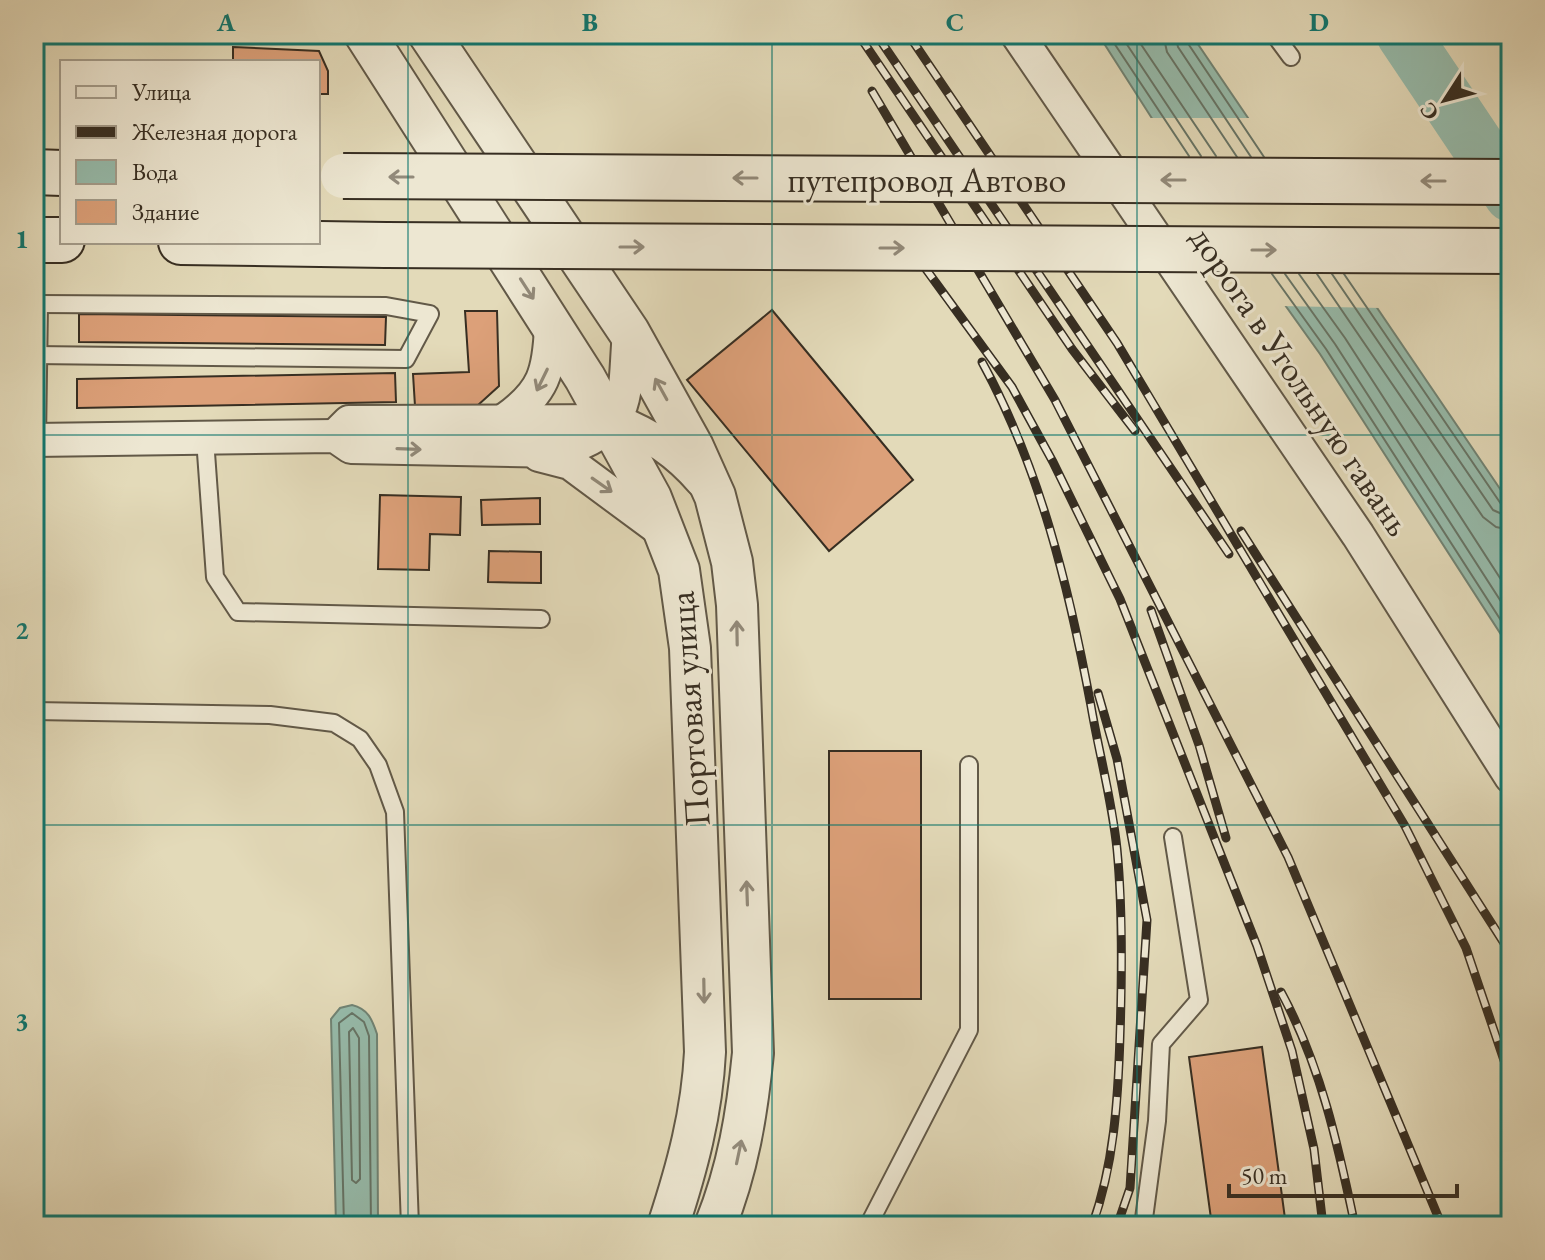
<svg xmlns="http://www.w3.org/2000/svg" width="1545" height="1260" viewBox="0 0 1545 1260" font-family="'EB Garamond',serif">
<rect width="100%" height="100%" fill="#e3dab9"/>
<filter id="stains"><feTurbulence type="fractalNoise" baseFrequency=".0025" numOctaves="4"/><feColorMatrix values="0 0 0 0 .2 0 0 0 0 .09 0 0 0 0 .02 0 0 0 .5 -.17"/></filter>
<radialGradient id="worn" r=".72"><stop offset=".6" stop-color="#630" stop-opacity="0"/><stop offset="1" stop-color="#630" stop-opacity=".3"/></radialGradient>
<g fill="#96bbab" stroke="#708374" stroke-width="2">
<polygon points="1098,34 1191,34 1511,505 1511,650 1320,354 1153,120"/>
<path d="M352,1005C368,1009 372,1019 377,1034L378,1226H336L331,1019L340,1008Z"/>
</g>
<polygon fill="#e3dab9" points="1147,118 1251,118 1381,308 1280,306"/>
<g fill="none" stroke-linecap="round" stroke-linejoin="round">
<g stroke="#667466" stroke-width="2">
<polyline points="1108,34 1189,156"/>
<polyline points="1120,34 1201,156"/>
<polyline points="1134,34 1216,156"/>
<polyline points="1163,34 1167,52 1237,157"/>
<polyline points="1175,34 1178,47 1251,157"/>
<polyline points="1185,34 1187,42 1264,157"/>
<polyline points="1272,274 1326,349 1511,636"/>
<polyline points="1285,274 1335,344 1511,617"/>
<polyline points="1299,274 1345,338 1511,595"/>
<polyline points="1317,274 1483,517 1496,527 1511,530"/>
<polyline points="1332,274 1493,510 1511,518"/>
<polyline points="1344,274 1501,504 1511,508"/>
<polygon points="353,1028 359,1038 360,1179 356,1183 352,1180 349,1032"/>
<polyline points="344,1226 339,1023 352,1013 364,1022 369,1036 371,1226"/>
</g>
<polyline stroke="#96bbab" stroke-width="54" points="1403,34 1511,195"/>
</g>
<g fill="#dca079" stroke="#372e22" stroke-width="2">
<polygon points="233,47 319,51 328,71 328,94 318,94 318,62 233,62"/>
<polygon points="772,310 913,480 829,551 687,380"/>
<polygon points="465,311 497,311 499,386 477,406 415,406 413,374 469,372"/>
<polygon points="79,314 386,317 385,345 79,342"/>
<polygon points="395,373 396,402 77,408 77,379"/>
<polygon points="380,495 461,497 460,535 430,534 429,570 378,569"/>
<polygon points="540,498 540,524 482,525 481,500"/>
<polygon points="489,551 541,552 541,583 488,582"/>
<rect x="829" y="751" width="92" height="248"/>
<polygon points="1262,1047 1286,1226 1212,1226 1189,1057"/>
</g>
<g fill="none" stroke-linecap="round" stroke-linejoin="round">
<g stroke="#625948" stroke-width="20">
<g id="service">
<polyline points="1274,34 1291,57"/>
<polyline points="34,304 39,304 37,440"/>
<polyline points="34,355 406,359 430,314 386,306 39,304"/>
<polyline points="205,439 215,577 238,612 541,619"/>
<polyline points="34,711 270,715 334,723 360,739 378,765 395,812 410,1226"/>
<polyline points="868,1226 969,1030 969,765"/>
<polyline points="1143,1226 1157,1121 1161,1044 1199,1000 1173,837"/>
</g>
</g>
<g stroke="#625948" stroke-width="36">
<g id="minor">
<polyline points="1017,34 1358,535 1511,777"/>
<path d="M506,419C544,392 549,372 551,327"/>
<path d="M335,436L349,422L616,421C651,435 677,452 702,481"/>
<path d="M34,440L335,436L351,447L560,451C634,427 623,400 629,332"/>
<polyline points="539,455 570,463 666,534"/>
</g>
</g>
<g stroke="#625948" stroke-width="44">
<g id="tertiary">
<path d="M365,34L585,378L651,498L679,570L690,648L705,1052C702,1113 687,1168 668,1226"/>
<path d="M429,34L629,332L693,447L715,496L732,562L737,605L753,1053C747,1114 738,1169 715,1226"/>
</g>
</g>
<g stroke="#372e22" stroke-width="48">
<g id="secondary">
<polyline points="34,172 62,173"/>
<polyline points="34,240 62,240"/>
<polyline points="181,242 386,245"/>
</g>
</g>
<use href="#service" stroke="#ede7d2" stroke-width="16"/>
<use href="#minor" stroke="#ede7d2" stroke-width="32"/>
<use href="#tertiary" stroke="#ede7d2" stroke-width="40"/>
<use href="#secondary" stroke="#ede7d2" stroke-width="44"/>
<g stroke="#372e22" stroke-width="9">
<g id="rail">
<polyline points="858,34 1072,349 1135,431"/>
<polyline points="876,34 1229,554"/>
<polyline points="908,34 1117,343 1405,826 1466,948 1511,1081"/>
<polyline points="872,91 1055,400 1288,857 1442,1226"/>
<polyline points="901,235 1012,387 1053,462 1120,599 1257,946 1292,1051 1314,1149 1323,1226"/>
<path d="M982,362C1040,468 1069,588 1091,706C1099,753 1112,801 1117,849C1123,911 1122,974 1120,1036C1118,1100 1114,1165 1092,1226"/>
<polyline points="1241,531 1511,954"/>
<polyline points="1151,610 1199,745 1226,838"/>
<polyline points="1098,693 1117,759 1147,920 1130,1188 1117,1226"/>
<path d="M1281,992C1321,1066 1338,1145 1355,1226"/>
</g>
</g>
<use href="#rail" stroke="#ede7d2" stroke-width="6" stroke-dasharray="18" stroke-linecap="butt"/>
<g stroke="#372e22" stroke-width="48" stroke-linecap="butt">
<g id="secondary-bridge">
<polyline points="343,176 1511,182"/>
<polyline points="386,245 1511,251"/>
</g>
</g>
<use href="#secondary-bridge" stroke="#ede7d2" stroke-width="44"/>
</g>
<defs><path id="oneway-shaft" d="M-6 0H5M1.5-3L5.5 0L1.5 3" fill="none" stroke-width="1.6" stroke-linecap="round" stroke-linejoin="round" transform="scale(2)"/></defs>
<g stroke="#928a7a">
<use href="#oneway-shaft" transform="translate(401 177) rotate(-180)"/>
<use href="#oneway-shaft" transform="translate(745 178) rotate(-180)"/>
<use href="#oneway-shaft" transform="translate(1173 180) rotate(-180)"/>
<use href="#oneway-shaft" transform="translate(1433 181) rotate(-180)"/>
<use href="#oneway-shaft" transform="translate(632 247)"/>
<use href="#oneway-shaft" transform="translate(892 248)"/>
<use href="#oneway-shaft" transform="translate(1264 250)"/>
<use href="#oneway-shaft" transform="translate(527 289) rotate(57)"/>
<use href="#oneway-shaft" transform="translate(542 380) rotate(116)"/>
<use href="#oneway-shaft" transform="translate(661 389) rotate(-119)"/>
<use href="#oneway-shaft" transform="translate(409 449) rotate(2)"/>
<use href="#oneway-shaft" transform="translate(602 485) rotate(35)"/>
<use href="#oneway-shaft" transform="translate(737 633) rotate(-91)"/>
<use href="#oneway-shaft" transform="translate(747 893) rotate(-92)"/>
<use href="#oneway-shaft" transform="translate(704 991) rotate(89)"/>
<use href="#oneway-shaft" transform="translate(739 1152) rotate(-78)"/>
</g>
<path fill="none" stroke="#0f766e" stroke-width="2" stroke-opacity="0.55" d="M408,34V1226M772,34V1226M1137,34V1226M34,435H1511M34,825H1511"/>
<g text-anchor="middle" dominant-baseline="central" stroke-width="6" stroke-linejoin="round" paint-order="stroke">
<g font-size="36" fill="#372e22" stroke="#ede7d2">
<text x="927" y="179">путепровод Автово</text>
<text transform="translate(1301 381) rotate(56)">дорога в Угольную гавань</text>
<text transform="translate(689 709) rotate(-94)">Портовая улица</text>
</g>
</g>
<rect width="1545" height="1260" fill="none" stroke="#e3dab9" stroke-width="88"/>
<rect x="60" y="60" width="260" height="184" fill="#ede7d2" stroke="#a49d8c" stroke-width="2"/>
<rect x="76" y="86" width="40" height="12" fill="#ede7d2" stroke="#a49d8c" stroke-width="2"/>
<text x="132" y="100" font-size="24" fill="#372e22">Улица</text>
<rect x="76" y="126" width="40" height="12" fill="#372e22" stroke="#a49d8c" stroke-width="2"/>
<text x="132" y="140" font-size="24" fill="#372e22">Железная дорога</text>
<rect x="76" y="160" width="40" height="24" fill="#96bbab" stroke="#a49d8c" stroke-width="2"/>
<text x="132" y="180" font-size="24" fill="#372e22">Вода</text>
<rect x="76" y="200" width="40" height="24" fill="#dca079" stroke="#a49d8c" stroke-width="2"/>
<text x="132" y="220" font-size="24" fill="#372e22">Здание</text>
<g transform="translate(1445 100) rotate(234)" stroke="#ede7d2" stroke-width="6" paint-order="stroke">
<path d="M0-6L14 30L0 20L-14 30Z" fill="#372e22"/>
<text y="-12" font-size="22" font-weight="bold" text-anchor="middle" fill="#372e22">С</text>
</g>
<path d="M1229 1184v12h228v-12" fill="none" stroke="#372e22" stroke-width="4"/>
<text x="1241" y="1184" font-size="24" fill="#372e22" stroke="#ede7d2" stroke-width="6" paint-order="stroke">50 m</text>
<rect x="44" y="44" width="1457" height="1172" fill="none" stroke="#0f766e" stroke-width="3"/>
<g font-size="26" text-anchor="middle" font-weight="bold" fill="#0f766e">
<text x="226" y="31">A</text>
<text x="590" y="31">B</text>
<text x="955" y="31">C</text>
<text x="1319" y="31">D</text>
<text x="22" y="248">1</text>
<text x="22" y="639">2</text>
<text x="22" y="1030">3</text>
</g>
<rect width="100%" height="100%" filter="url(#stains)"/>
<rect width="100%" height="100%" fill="url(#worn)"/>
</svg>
